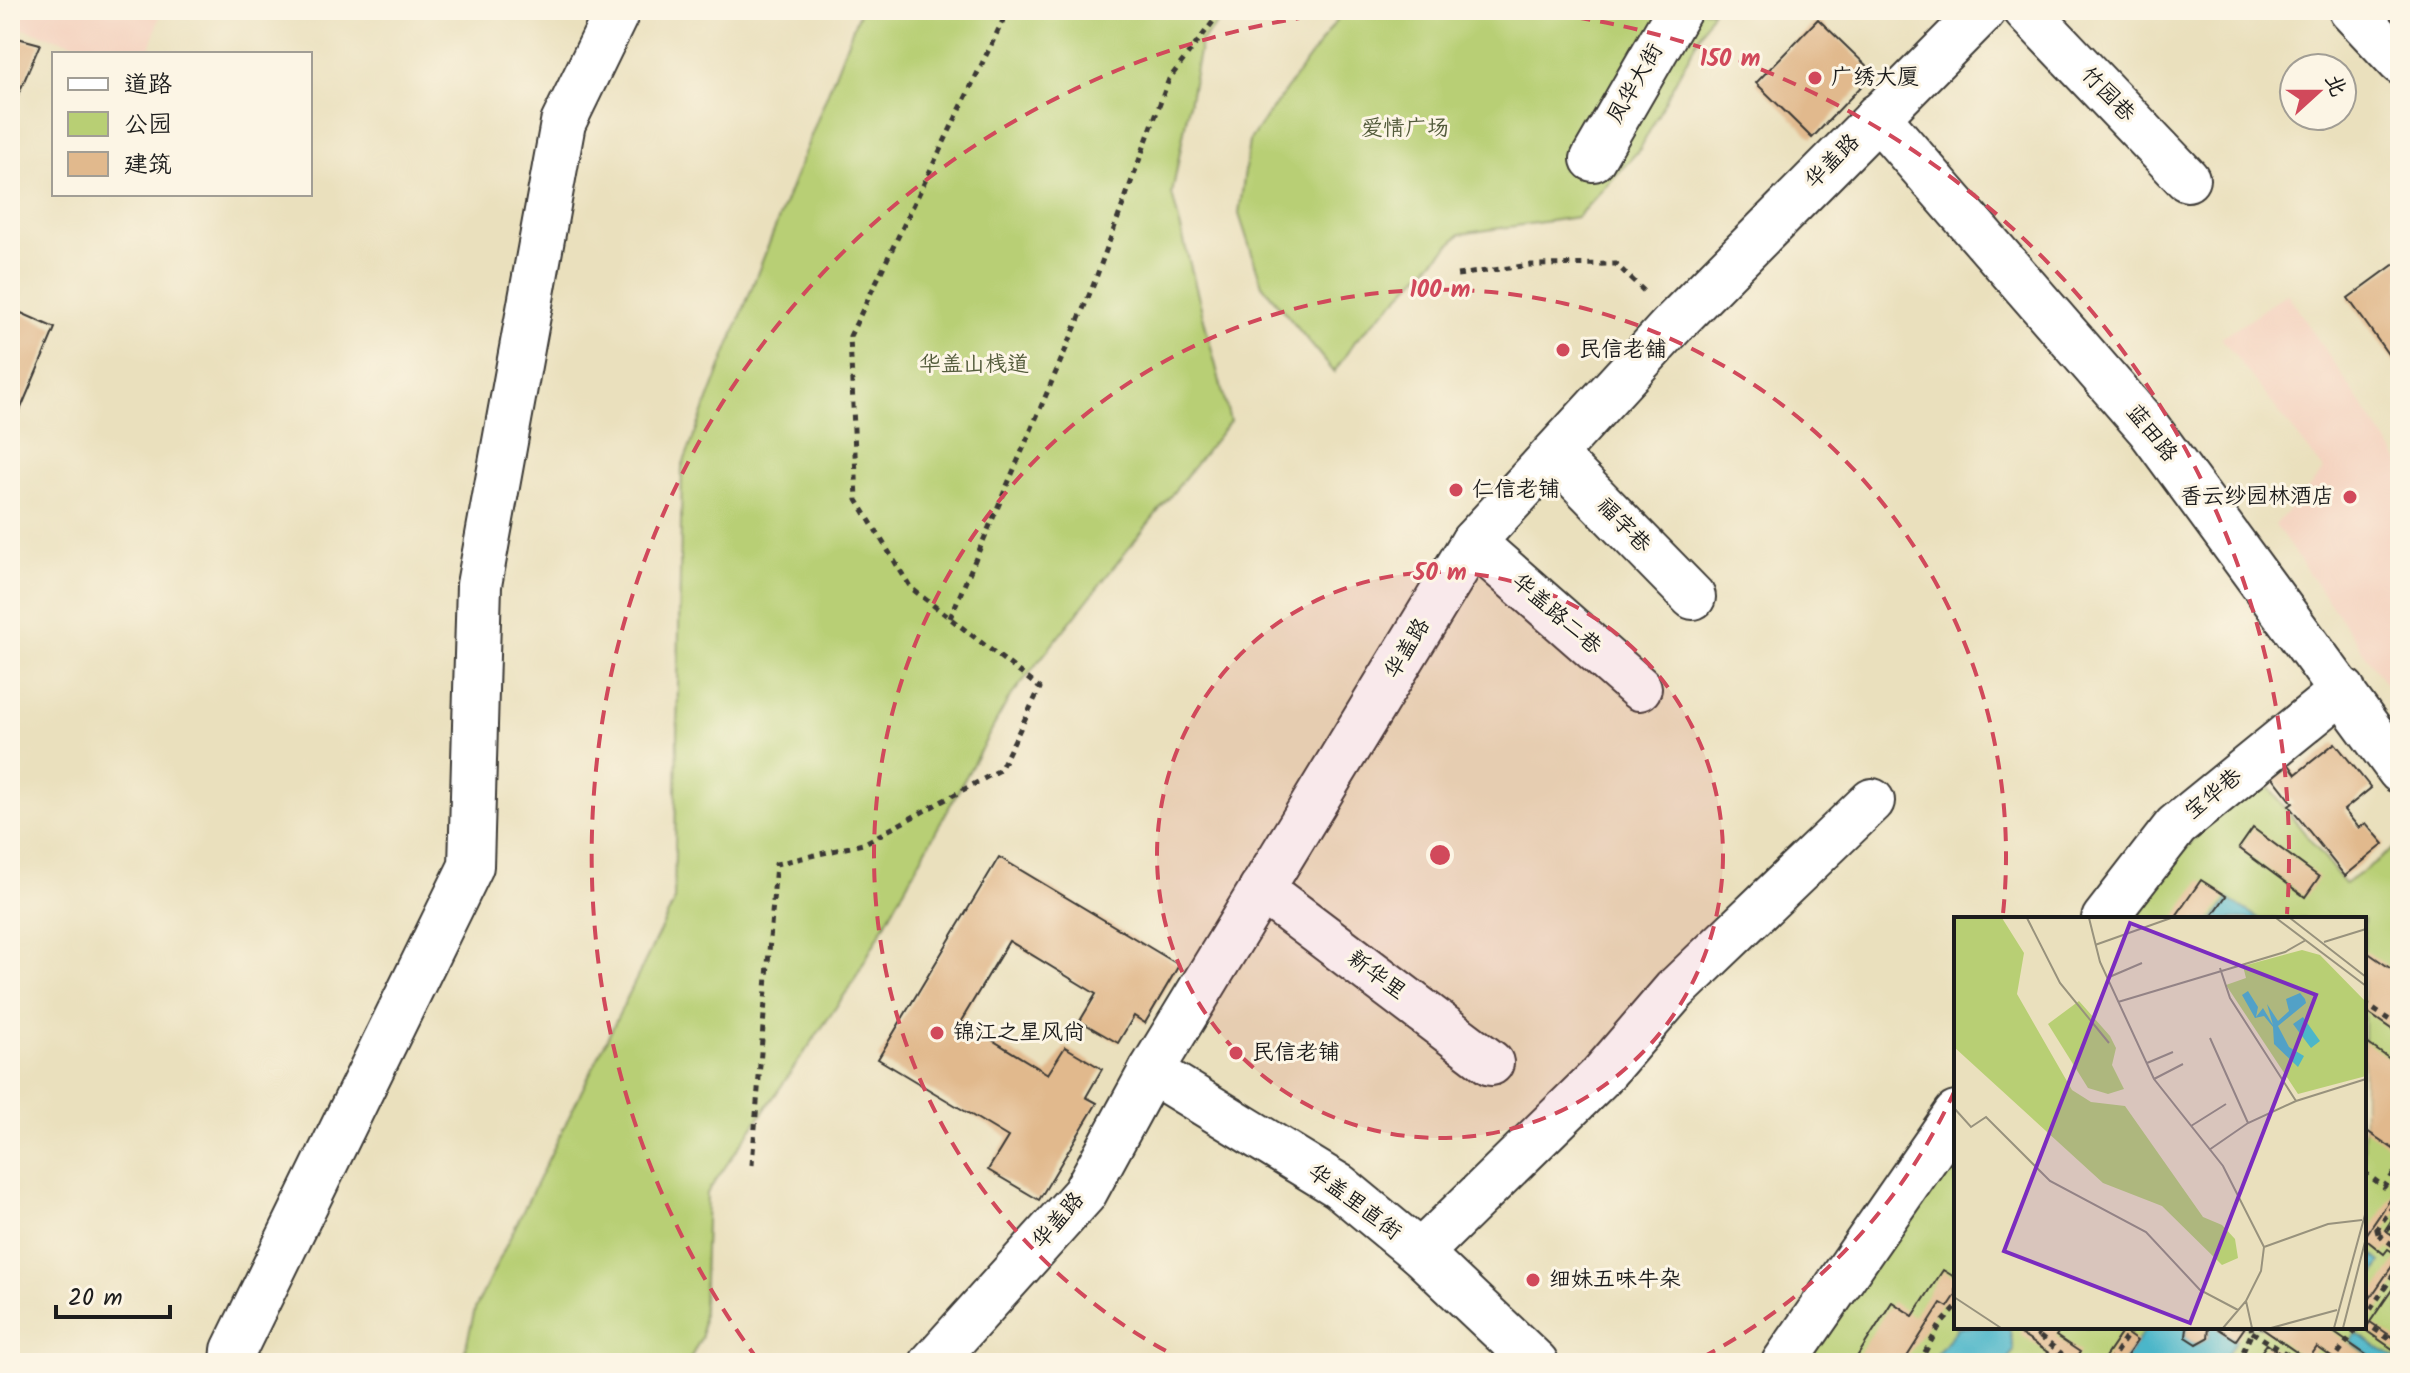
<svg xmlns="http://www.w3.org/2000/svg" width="2410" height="1373" viewBox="0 0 2410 1373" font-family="Kalam,'LXGW WenKai TC',sans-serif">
<rect width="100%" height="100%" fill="#fcf5e5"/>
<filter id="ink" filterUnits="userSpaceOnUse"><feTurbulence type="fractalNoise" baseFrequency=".0125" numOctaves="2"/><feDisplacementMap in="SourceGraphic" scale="16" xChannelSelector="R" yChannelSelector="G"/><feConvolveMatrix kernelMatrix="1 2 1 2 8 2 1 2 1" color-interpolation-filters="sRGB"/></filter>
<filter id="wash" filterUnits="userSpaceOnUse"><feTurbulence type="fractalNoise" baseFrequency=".006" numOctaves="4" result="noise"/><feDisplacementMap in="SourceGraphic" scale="32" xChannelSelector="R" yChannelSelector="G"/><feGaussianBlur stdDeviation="1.8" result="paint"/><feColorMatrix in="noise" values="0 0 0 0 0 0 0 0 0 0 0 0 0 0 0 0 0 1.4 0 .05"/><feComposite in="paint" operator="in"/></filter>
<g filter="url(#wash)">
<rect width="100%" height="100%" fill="#eae0bd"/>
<g fill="#f4d3c0">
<polygon points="10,10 161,10 149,54 111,54 10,25"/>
<polygon points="2287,293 2400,462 2400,704 2275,525 2324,470 2221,338"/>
</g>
<g fill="#b8cf74" stroke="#6a7648" stroke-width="2">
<polygon points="860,10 1230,10 1201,41 1172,194 1230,421 1008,700 852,984 707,1193 702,1336 688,1363 462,1363 475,1309 674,902 682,467"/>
<polygon points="1344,10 1713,10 1640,149 1577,217 1460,234 1356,340 1334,372 1262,285 1239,214 1249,141"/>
<polygon points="2254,769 2345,884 2400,844 2400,1363 1805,1363 1956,1152 1956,1327 2364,1327 2364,919 2124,919"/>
</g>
<g fill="#4cb6c9" stroke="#346972" stroke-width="2">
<polygon points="2228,899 2260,919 2214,919"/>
<polygon points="2364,1248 2381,1262 2364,1297"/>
<polygon points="1959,1327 2009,1327 2014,1351 2004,1363 1929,1363"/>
<polygon points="2147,1327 2187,1327 2186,1337 2197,1344 2208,1338 2209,1327 2216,1327 2236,1340 2222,1363 2122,1363"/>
<polygon points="2356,1333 2400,1362 2400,1363 2380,1363 2351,1342"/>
</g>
<g id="blocks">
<g fill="#e1b98d">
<polygon points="2366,10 2400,10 2400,47"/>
<polygon points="1818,19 1874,73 1812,138 1756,83"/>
<polygon points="10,36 40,44 10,114"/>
<polygon points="2400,260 2400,371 2348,298"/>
<polygon points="10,308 55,328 10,434"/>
<polygon points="2335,743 2371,788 2344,810 2359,828 2366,823 2384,844 2345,876 2289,806 2293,803 2268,771 2284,758 2296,774"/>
<polygon points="2253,828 2319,877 2305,897 2239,848"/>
<polygon points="999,857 1179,965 1145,1023 1134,1016 1118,1043 1080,1021 1096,994 1009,941 961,1021 1048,1074 1065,1047 1102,1069 1086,1097 1097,1103 1039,1200 988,1170 1008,1137 878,1059"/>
<polygon points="2201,880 2226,896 2210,919 2174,919"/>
<polygon points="2364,950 2400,975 2396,985 2400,988 2400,1035 2364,1010"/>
<polygon points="2364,1041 2400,1066 2400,1102 2397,1107 2400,1110 2400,1143 2395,1150 2364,1129"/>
<polygon points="2400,1185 2400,1207 2385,1230 2400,1240 2400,1278 2370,1322 2400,1342 2400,1354 2361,1327 2364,1327 2364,1307 2399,1256 2388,1249 2384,1254 2364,1238"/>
<polygon points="1943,1270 1956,1278 1956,1295 1948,1307 1941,1303 1903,1363 1853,1363 1892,1302 1913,1316"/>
<polygon points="2025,1327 2062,1327 2056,1336 2080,1352 2073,1363 2042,1363 2049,1353 2020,1334"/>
<polygon points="2187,1327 2209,1327 2208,1338 2197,1344 2186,1337"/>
<polygon points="2216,1327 2245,1327 2236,1340"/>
<polygon points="2260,1327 2326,1327 2378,1363 2340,1363 2317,1347 2308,1360"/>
<polygon points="2123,1331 2137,1341 2122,1363 2101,1363"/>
<polygon points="2267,1344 2294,1363 2253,1363"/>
</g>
</g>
</g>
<g filter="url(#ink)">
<use href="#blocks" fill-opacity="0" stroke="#3b3934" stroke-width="2"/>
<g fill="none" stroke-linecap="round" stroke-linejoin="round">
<g stroke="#3b3934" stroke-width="48">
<g id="minor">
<polyline points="2026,10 2187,179"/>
<polyline points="2351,10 2400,62"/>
<polyline points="1877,116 2149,429 2400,771"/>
<polyline points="1593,159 1679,10"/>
<polyline points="1554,455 1693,597"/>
<polyline points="1473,542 1639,688"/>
<polyline points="1261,889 1491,1063"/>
<polyline points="2104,919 2176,826 2343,690"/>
<polyline points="1151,1071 1339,1186 1420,1253 1536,1363"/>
<polyline points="1420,1253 1601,1076 1675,990 1872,801"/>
<polyline points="233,1363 234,1350 471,866 479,585 563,123 618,10"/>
<polyline points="932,1363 1084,1194 1151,1071 1473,542 1676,321 1984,10"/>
<polyline points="1784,1363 1956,1114"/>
</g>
</g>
<g stroke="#3b3934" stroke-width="5" stroke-dasharray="6 6" stroke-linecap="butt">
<polyline points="1457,275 1530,265 1616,264 1646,293"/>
<polyline points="950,618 1093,286 1169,79 1222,10"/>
<polyline points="2364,1003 2400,1027"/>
<polyline points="752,1165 776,864 863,844 1000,770 1040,688 911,588 857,500 850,336 1008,10"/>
<polyline points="2364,1172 2384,1187 2400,1165"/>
<polyline points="2400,1196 2375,1232 2400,1250"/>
<polyline points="2375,1232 2400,1225"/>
<polyline points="2364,1319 2400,1265"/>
<polyline points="2364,1322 2400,1346"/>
<polyline points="2027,1327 2039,1336"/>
<polyline points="2045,1327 2039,1336 2061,1353 2055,1363"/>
<polyline points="2252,1332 2301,1363"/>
<polyline points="1919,1363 1940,1325 1956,1308"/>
<polyline points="2109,1363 2133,1327"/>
<polyline points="2238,1363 2252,1332 2251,1327"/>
<polyline points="2331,1363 2358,1327"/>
</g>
<use href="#minor" stroke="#fff" stroke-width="44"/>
</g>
</g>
<circle cx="1440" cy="855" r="283" fill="#d1495b" fill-opacity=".12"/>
<g fill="none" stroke="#d1495b" stroke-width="4" stroke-dasharray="14 10">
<circle cx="1440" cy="855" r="283"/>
<path d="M1955 1090A566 566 0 0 1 1693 1362M1187 1362A566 566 0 1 1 2003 914"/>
<path d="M758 1360A849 849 0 0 1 1351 11M1529 11A849 849 0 0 1 2287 914"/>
</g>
<g fill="#d1495b" stroke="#fcf5e5" stroke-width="3">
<circle cx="1815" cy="78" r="8"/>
<circle cx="1563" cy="350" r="8"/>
<circle cx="1456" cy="490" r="8"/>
<circle cx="2350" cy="497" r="8"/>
<circle cx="937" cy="1033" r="8"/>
<circle cx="1236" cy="1053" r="8"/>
<circle cx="1533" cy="1280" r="8"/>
</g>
<g text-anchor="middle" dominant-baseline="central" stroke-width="6" stroke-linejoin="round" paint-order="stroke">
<g font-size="22" fill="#1c1c1c" stroke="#fcf5e5" text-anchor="start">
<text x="1831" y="78">广绣大厦</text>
<text x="1579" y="350">民信老舖</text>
<text x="1472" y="490">仁信老铺</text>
<text x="2334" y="497" text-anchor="end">香云纱园林酒店</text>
<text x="953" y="1033">锦江之星风尚</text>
<text x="1252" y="1053">民信老铺</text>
<text x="1549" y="1280">细妹五味牛杂</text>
</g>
<g font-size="22" fill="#1c1c1c" stroke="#fcf5e5">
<text transform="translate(1636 84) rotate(-60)">凤华大街</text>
<text transform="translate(2107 95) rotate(46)">竹园巷</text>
<text transform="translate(1833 162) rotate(-45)">华盖路</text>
<text transform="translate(2151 434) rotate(51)">蓝田路</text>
<text transform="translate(1623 526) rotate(46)">福字巷</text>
<text transform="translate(1556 615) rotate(41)">华盖路二巷</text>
<text transform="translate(1408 649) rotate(-59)">华盖路</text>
<text transform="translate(2214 795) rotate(-39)">宝华巷</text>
<text transform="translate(1376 976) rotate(37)">新华里</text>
<text transform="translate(1354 1203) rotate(37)">华盖里直街</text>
<text transform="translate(1059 1221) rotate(-49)">华盖路</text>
</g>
<g font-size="22" fill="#535b3b" stroke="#fcf5e5">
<text x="1405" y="129">爱情广场</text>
<text x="974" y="365">华盖山栈道</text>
</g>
</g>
<g transform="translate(1954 917)">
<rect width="412" height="412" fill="#eae0bd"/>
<path d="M0,1H48L70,36L63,77L118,173L137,185L171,189L249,300L268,308L281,322L284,341L268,348L208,289L149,266L0,130ZM348,33L366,38L412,85V159L344,177L272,68L292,61L289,49ZM125,84L156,119L162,131L158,148L170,172L154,177L134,171L94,107Z" fill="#b8cf74"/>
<path d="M294,74L304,90L302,100L309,91L319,108L313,87L324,104L335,94L332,82L346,76L351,82L352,86L324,109L335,130L350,139L344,150L320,127L319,110L310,99L301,101L288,78ZM349,100L366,124L357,131L339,107Z" fill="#4cb6c9"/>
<path fill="none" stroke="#98927d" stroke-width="2" d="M73,1L106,66L155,126M135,1L146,45L200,162L269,249L310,330L307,354L292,384L269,411M322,1L412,69M336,1L412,60M370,25L412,12M141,28L217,1M266,51L276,81L342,184M153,61L188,46M164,85L331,35L352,23M256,121L294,206M193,146L219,135M200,162L229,147M0,191L17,210L32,200L96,264L192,315L246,373L284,393M237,209L272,187M255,233L294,206L342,184L412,162M310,330L374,307L408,303M0,380L47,411M292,384L298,411M317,411L383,393M380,411L412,294M389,411L412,321"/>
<path fill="#7b2cbf" fill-opacity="0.15" stroke="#7b2cbf" stroke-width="4" d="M176,6L362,78L236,406L50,334Z"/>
<rect width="412" height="412" fill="none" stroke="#1c1c1c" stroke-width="4"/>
</g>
<circle cx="1440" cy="855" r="12" fill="#d1495b" stroke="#fcf5e5" stroke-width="4"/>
<g font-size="24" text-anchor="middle" font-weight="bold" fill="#d1495b" stroke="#fcf5e5" stroke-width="6" stroke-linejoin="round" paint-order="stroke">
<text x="1730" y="66">150 m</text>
<text x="1440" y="297">100 m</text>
<text x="1440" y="580">50 m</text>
</g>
<rect width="2410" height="1373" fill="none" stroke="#fcf5e5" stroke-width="40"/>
<rect x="52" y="52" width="260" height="144" fill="#fcf5e5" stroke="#a29e95" stroke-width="2"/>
<rect x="68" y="78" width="40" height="12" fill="#ffffff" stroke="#a29e95" stroke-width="2"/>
<text x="124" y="92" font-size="24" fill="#1c1c1c">道路</text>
<rect x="68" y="112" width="40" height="24" fill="#b8cf74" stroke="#a29e95" stroke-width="2"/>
<text x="124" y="132" font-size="24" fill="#1c1c1c">公园</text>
<rect x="68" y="152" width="40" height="24" fill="#e1b98d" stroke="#a29e95" stroke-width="2"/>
<text x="124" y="172" font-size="24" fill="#1c1c1c">建筑</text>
<g transform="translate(2318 92) rotate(69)"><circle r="38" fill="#fcf5e5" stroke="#a29e95" stroke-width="2"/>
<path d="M0-6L14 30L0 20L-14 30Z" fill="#d1495b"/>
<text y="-12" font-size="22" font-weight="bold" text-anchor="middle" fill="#1c1c1c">北</text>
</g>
<path d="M56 1305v12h114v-12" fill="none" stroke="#1c1c1c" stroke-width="4"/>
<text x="68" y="1305" font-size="24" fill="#1c1c1c" stroke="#fcf5e5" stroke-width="6" paint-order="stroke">20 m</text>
</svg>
